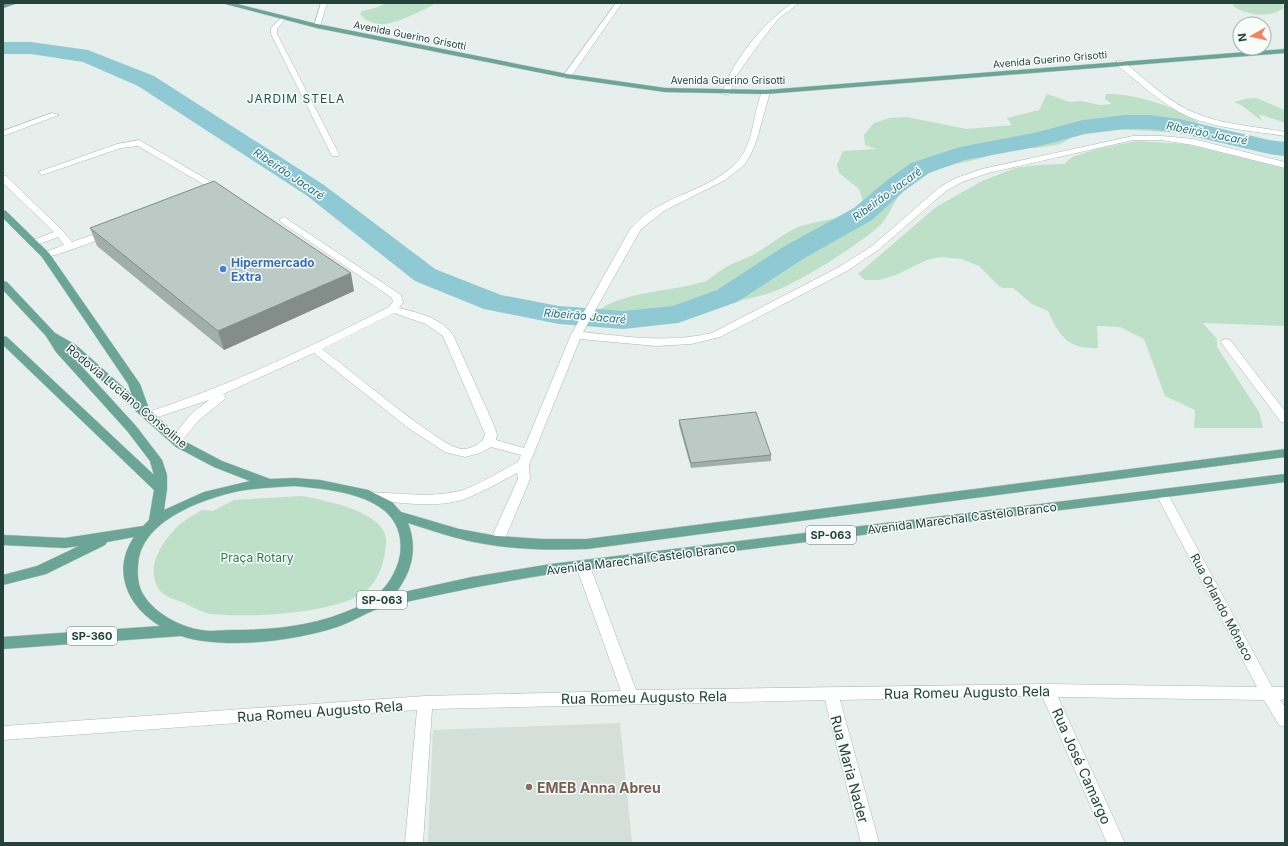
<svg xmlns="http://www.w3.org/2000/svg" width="1288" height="846" viewBox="0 0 1288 846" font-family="Inter,sans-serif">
<rect width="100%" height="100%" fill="#e6efeb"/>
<polygon fill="#d4dfda" points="620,723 632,843 428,843 433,730"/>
<g fill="#bfe0c8">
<path d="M386,3H436C423,11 416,13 403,19C388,25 372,28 360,14L362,11L375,8Z"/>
<path d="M1233,3H1281L1284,8C1270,18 1248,16 1233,6Z"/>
<path d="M1047,94L1070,102L1081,101L1100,105L1112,104L1105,99L1106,94C1133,93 1177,107 1198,122L1200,128C1180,136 1132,128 1108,130C1098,130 1084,130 1075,135C1068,139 1064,144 1055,145C1041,148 1026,148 1012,150C999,152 987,157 974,160C954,165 936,167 917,177C895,190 893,216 875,230C846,252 814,273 782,288C765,296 746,299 728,303C693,311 631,329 598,311C620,292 674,291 703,282C710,280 716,273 723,269C732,263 743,260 753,255C767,247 780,236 794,229C817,218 846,223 863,202L859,189L839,173L837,165L843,151L876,149L865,145L864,135L874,123L889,118L907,117L967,129L1012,125L1007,118L1039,110Z"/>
<polygon points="1256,98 1285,110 1285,123 1259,114 1262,121 1241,105 1234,102 1245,99"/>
<path d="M1137,141L1185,144L1285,168V326L1203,323L1217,339V347L1259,412L1263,428H1194L1195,410L1165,396L1144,339L1120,327L1097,326L1098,348C1069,350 1059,336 1048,311L1032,304L1013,288H1003L999,286L979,266L961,259L941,257L927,260L896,275L879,280H865L858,274L936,207L982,181L1015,168L1038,165L1064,164L1072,157L1097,149Z"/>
<path d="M302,496C324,500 388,512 386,542C385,560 380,579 366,591C337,614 248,618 212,614C203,613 193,607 184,603C176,600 162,596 158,588C146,568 161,544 175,529C182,521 194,515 202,510L213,511L234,500Z"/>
</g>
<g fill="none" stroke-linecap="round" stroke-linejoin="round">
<polygon fill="#8ec9d4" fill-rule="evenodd" points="3,42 31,42 88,50 154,76 324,185 435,269 501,295 559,306 623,311 673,306 717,290 783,247 854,208 886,181 911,163 960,147 1034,133 1083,120 1125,115 1150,115 1179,119 1269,140 1285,142 1285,156 1269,154 1179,133 1150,129 1125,129 1085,134 1036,147 965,160 929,173 904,191 872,220 803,259 737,302 678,323 623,329 559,324 484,309 415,281 306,195 138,86 83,62 31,54 3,54"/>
<g stroke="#a8b8b2" stroke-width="1">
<g id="minor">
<polygon points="321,3 327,3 320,26 317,28 314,26"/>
<polygon points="616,3 622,3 570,78 564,78 563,76"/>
<path d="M792,3H799L778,19L756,48L736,76L729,94H723L722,92C735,57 762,25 792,3Z"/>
<polygon points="283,16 286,18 277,29 277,34 339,154 338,156 332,156 271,34 271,28"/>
<path d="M1117,61H1123C1145,79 1168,102 1195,113C1223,125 1255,126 1285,132V136C1254,131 1219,129 1189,117C1162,105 1140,83 1117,65Z"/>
<path d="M763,90L770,92L757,139L751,154L744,165L725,180L664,211L641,229L583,332C627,337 669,343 712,333L839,267L872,246L940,187L956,178L982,169L1133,136H1161L1193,139L1285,162V168L1193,145L1161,140H1133L988,173L962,182L946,191L878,250L847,271L720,337L691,344L656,346L580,339L529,465L530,479L504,541L502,544L497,546L492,544L490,541L518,479L517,473C502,481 486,490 470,497C439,510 400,502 368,500L363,499L362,496L363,493L368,492C398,493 430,498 460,491C477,486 501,471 518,462L521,455L491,447L480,453L465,457L445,452L407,427L314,353L223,394L226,397L224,400L199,420L180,443L176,444L170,440L191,414L209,400L149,420L143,416L145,413C230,386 310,347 389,307L393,302L392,298L281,222L279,220L284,217L401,295L403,302L399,308C419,313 441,318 453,335L493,423L497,434L496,440L524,448L571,335L629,231C656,195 707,194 737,162C755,143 752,112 763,90ZM394,313L426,324L443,336L485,434L483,440C477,445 469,450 461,449C448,446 435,435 424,428C389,403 356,375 322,349Z"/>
<polygon points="52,113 59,115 3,136 3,131"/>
<polygon points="139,140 215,184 217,191 210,197 204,197 202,195 208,190 208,187 138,146 121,148 45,174 42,175 38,172 117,144"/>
<path d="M3,175L6,176L63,231L72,242L109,229L114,232C109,237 49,259 43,257L41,255L43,253L64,245L58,237L37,245H31L29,243L31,241L54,232L3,183Z"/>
<polygon points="1226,339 1230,340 1285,411 1285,423 1281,422 1222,344 1221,342 1222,340"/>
<polygon points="1162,490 1167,491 1168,494 1272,687 1285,687 1285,699 1280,700 1285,707 1285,727 1279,725 1264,700 1058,697 1125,843 1107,843 1042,696 840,700 879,843 861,843 825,700 432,709 423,843 405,843 417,710 3,740 3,726 425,696 621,691 576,566 578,562 583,561 588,562 590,566 636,690 1047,684 1257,687 1156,494 1157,491"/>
</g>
</g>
<g stroke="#c2cac8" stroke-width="1">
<g id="major">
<polygon points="16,3 15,4 3,8 3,4"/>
<polygon points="222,3 233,3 317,24 567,74 665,88 766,90 1285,49 1285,53 766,94 665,92 567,78 317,28"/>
<path d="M3,210L6,211L49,253L140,384L149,409L184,441L222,461L270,479L295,478L320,480L368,490L392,502L401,512L459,529L497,536L542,539H587L1285,449V457L587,549C553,550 519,550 485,544C459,540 433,531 408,523C418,549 412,572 395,594L472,577L551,564L1285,474V482L551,574C495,583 439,594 384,607C368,611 353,622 337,627C295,641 223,650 181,636L3,649V637L160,626C128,607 111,571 134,537L107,542L105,545L46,574L3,585V575L37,566L79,546L65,548L3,545V535L65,538L143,526L149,520L154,490L3,345V336L7,337L154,475L150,461L128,432L56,352L46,336L3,290V281L7,282L55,333L76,345L132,395L128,384L42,257L3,218ZM64,347L176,447L214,467L250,481L204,492L164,510L167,489V475L162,460L136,426ZM295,486C337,490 408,496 400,555C397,572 386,589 372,599C367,603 360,605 355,608C315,626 274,630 231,630C221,630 211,632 201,630C181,627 156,614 145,597C138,588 137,575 138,565C140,521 202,499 239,491C257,488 276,487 295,486Z"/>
</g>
</g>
<use href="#minor" fill="#fff" fill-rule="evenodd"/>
<use href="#major" fill="#6aa596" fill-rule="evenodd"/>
</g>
<g fill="#a1aea9">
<polygon points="90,228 354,291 224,350 97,246"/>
<polygon points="679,420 771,455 771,461 691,468 679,425"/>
</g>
<polygon fill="#838d89" points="351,273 354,291 224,350 218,331"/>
<g fill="#bbcac4" stroke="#838d89">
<polygon points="214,181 351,273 218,331 90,228"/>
<polygon points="756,412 771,455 691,463 679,420"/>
</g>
<circle fill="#3f7fe0" stroke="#f7fbf9" stroke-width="1.5" cx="223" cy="269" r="4"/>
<circle fill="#8d6e63" stroke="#f7fbf9" stroke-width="1.5" cx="529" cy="787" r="4"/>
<g text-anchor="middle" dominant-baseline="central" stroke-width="3" stroke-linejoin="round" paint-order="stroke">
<g font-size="10" fill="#24423a" stroke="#f7fbf9">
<text transform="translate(410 35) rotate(11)">Avenida Guerino Grisotti</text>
<text transform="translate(1050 59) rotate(-5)">Avenida Guerino Grisotti</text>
<text x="728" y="80">Avenida Guerino Grisotti</text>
</g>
<g font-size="11" font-style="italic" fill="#1c6f80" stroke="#f7fbf9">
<text transform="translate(1207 133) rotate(11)">Ribeirão Jacaré</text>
<text transform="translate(289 174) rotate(34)">Ribeirão Jacaré</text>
<text transform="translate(887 194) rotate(-36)">Ribeirão Jacaré</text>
<text transform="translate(585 316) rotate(5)">Ribeirão Jacaré</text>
</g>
<g fill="#f7fbf9" stroke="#637a73" stroke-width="1">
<rect x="806" y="526" width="50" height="18" rx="3"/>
<rect x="357" y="591" width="50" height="18" rx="3"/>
<rect x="67" y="627" width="50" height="18" rx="3"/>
</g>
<g font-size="11" font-weight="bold" fill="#24423a">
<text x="831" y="535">SP-063</text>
<text x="382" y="600">SP-063</text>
<text x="92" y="636">SP-360</text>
</g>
<g font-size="12" letter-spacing="1" fill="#1f5548" stroke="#f7fbf9">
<text x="296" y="98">JARDIM STELA</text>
</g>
<g font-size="12" font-weight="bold" fill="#366cbe" stroke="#f7fbf9" text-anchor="start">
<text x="231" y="262">Hipermercado<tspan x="231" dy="14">Extra</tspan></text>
</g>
<g font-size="12" fill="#24423a" stroke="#f7fbf9">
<text transform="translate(127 396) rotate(40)">Rodovia Luciano Consoline</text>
<text transform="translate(962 518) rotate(-7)">Avenida Marechal Castelo Branco</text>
<text transform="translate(641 559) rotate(-7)">Avenida Marechal Castelo Branco</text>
<text transform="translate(1222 607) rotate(62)">Rua Orlando Mônaco</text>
</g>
<g font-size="12" fill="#2d7a4b" stroke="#f7fbf9">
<text x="257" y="557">Praça Rotary</text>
</g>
<g font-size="14" fill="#24423a" stroke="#f7fbf9">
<text transform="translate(967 692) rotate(-1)">Rua Romeu Augusto Rela</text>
<text transform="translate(644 697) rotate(-1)">Rua Romeu Augusto Rela</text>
<text transform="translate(320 711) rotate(-4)">Rua Romeu Augusto Rela</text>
<text transform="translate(1082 766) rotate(66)">Rua José Camargo</text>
<text transform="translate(850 769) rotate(75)">Rua Maria Nader</text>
</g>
<g font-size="14" font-weight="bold" fill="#785e54" stroke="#f7fbf9" text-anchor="start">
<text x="537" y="787">EMEB Anna Abreu</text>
</g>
</g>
<rect width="1288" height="846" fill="none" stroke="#24423a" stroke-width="8"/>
<g transform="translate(1252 36) rotate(262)"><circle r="19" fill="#f7fbf9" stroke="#a3b1ad"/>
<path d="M0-3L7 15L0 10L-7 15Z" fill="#f4845f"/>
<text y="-6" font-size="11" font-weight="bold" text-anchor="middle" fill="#24423a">N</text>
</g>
</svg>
